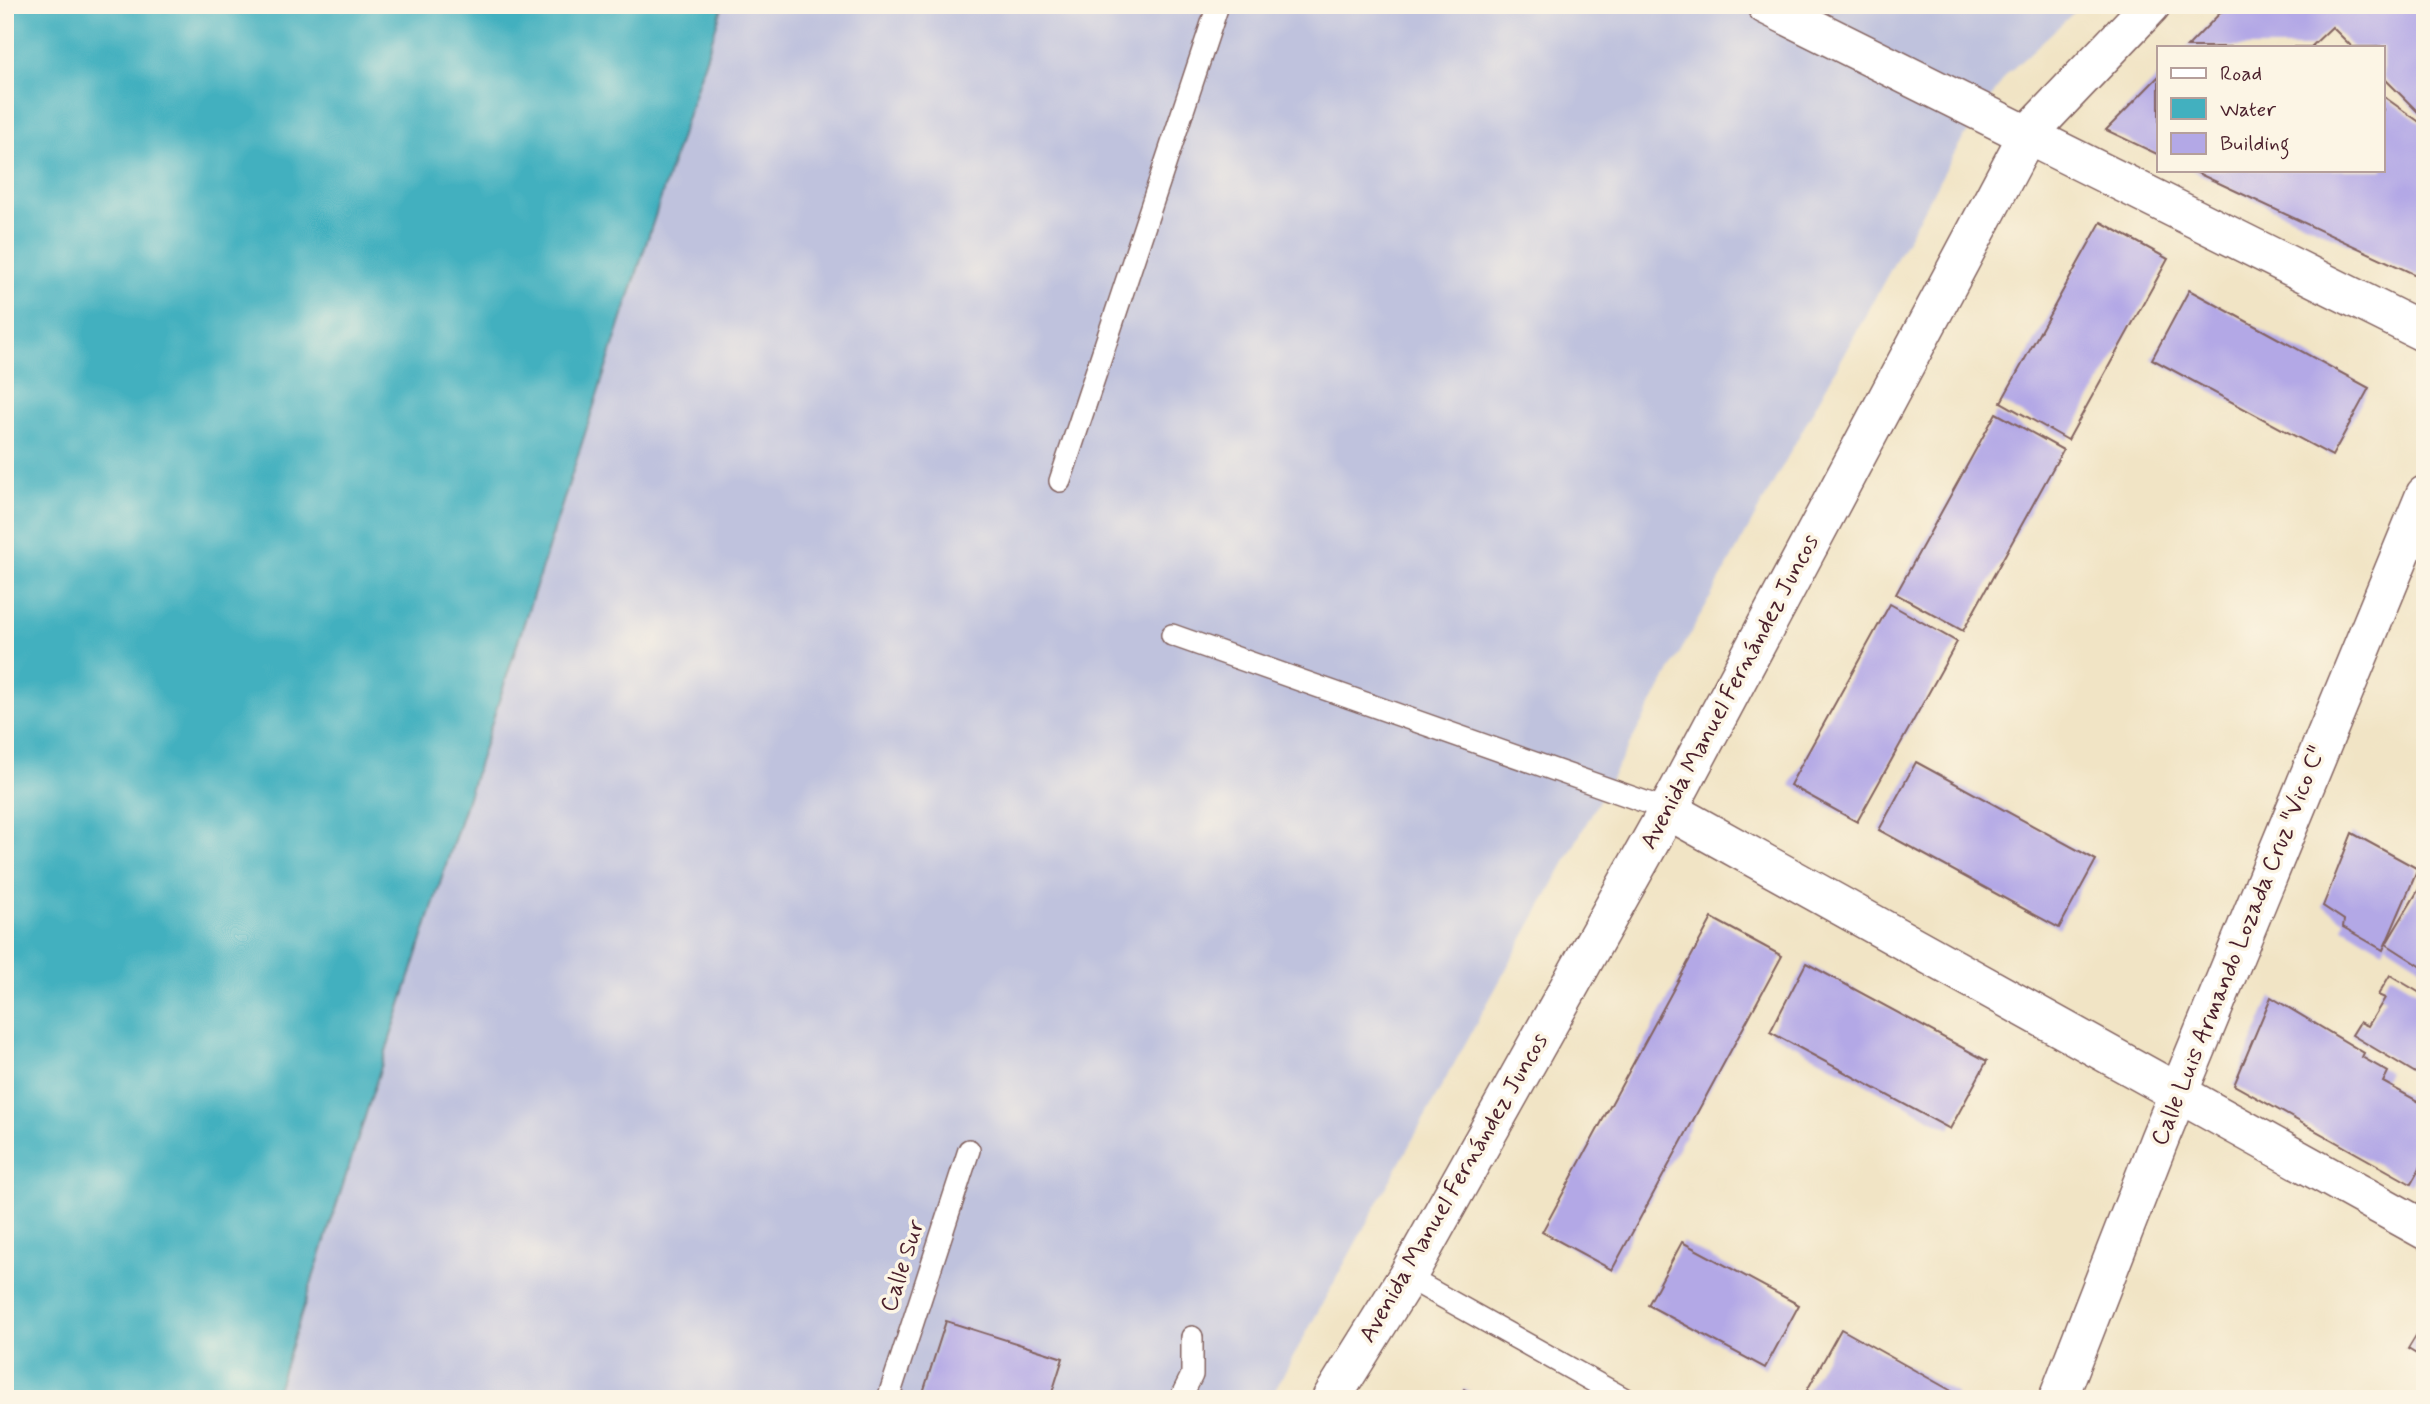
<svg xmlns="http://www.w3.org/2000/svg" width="2430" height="1404" viewBox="0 0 2430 1404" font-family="Mynerve,sans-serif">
<rect width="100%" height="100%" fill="#fcf5e5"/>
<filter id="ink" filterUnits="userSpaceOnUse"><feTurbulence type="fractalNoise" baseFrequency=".0143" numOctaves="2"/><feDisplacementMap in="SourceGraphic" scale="14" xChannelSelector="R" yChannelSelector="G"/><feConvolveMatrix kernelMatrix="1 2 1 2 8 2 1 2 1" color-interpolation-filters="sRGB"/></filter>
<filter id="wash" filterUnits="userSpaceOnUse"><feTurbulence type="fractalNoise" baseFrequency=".00686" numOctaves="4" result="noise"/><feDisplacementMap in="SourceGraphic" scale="28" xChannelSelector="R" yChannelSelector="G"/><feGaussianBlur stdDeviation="1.57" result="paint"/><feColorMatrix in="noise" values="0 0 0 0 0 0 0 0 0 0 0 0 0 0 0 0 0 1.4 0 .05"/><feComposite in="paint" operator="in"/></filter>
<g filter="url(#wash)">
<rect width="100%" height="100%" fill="#f1e4c5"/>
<polygon fill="#bfc2dd" points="720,5 2082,5 2007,74 1959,145 1270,1399 262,1399"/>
<polygon fill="#42b0bf" stroke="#466875" stroke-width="2" points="5,5 723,5 274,1399 5,1399"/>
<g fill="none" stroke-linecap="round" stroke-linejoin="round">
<polyline stroke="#475966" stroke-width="2" stroke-dasharray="9 7" stroke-linecap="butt" points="5,16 12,5"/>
</g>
<g id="blocks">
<g fill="#b3a8e6">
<polygon points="2228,5 2251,5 2259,10 2264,5 2425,5 2425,119 2383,77 2383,47 2352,47 2332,27 2312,46 2314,47 2187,47"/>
<polygon points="2159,76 2159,155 2106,130"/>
<polygon points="2383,96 2425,126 2425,263 2418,276 2191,170 2383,170"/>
<polygon points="2101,222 2168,259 2068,440 2001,402"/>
<polygon points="2189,290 2369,388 2332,456 2152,359"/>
<polygon points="1996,413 2063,450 1963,631 1896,594"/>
<polygon points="1890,604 1957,642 1857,822 1790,785"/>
<polygon points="1916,762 2096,860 2059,928 1879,830"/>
<polygon points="2352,833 2418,869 2383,950 2343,927 2344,920 2323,906"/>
<polygon points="2422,884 2425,886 2425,969 2386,944"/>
<polygon points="1712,918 1782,956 1612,1270 1542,1232"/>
<polygon points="1806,963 1987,1061 1950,1129 1770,1032"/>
<polygon points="2390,975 2425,996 2424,1078 2352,1035 2360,1022 2368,1026 2385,998 2378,995"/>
<polygon points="2271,997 2364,1053 2362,1057 2388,1072 2383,1082 2425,1105 2425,1159 2411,1184 2234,1085"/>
<polygon points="1682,1242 1799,1305 1765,1368 1648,1305"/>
<polygon points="946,1321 1063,1358 1050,1399 921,1399"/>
<polygon points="2425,1321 2425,1359 2408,1349"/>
<polygon points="1841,1329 1957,1394 1954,1399 1819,1399 1806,1392"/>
<polygon points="1464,1389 1481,1399 1458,1399"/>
</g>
</g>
</g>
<g filter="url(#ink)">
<use href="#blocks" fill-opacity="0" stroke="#846461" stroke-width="2"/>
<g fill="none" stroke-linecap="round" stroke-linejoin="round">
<g stroke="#846461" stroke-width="24">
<g id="lane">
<polyline points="1060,481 1218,5"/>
<polyline points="1172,635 1668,810"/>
<polyline points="1407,1277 1625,1399"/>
<polyline points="888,1399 969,1150"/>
<polyline points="1180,1399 1192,1375 1192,1337"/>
</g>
</g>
<g stroke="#846461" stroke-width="41">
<g id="street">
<polyline points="1766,5 2425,333"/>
<polyline points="1668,810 2425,1230"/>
<polyline points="2058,1399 2159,1140 2425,495"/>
</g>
</g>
<g stroke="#846461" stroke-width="41">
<polyline id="secondary" points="1331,1399 1407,1277 1668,810 2028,134 2151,5"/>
</g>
<use href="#lane" stroke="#fff" stroke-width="21"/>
<use href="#street" stroke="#fff" stroke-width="38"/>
<use href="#secondary" stroke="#fff" stroke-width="38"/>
</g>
</g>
<g text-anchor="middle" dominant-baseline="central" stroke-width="7" stroke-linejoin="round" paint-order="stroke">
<g font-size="24" fill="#4a1f2b" stroke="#fcf5e5">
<text transform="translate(1730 692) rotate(-62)">Avenida Manuel Fernández Juncos</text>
<text transform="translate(2239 946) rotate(-68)">Calle Luis Armando Lozada Cruz "Vico C"</text>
<text transform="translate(1454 1188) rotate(-60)">Avenida Manuel Fernández Juncos</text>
<text transform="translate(903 1266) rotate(-72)">Calle Sur</text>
</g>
</g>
<rect width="2430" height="1404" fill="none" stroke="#fcf5e5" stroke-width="28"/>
<rect x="2157" y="46" width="228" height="126" fill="#fcf5e5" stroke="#b59f9b" stroke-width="2"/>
<rect x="2171" y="68" width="35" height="10" fill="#ffffff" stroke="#b59f9b" stroke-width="2"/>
<text x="2220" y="80" font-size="21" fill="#4a1f2b">Road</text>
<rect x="2171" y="98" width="35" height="21" fill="#42b0bf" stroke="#b59f9b" stroke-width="2"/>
<text x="2220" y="116" font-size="21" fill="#4a1f2b">Water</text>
<rect x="2171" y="133" width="35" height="21" fill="#b3a8e6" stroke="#b59f9b" stroke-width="2"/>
<text x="2220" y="150" font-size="21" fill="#4a1f2b">Building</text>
</svg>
